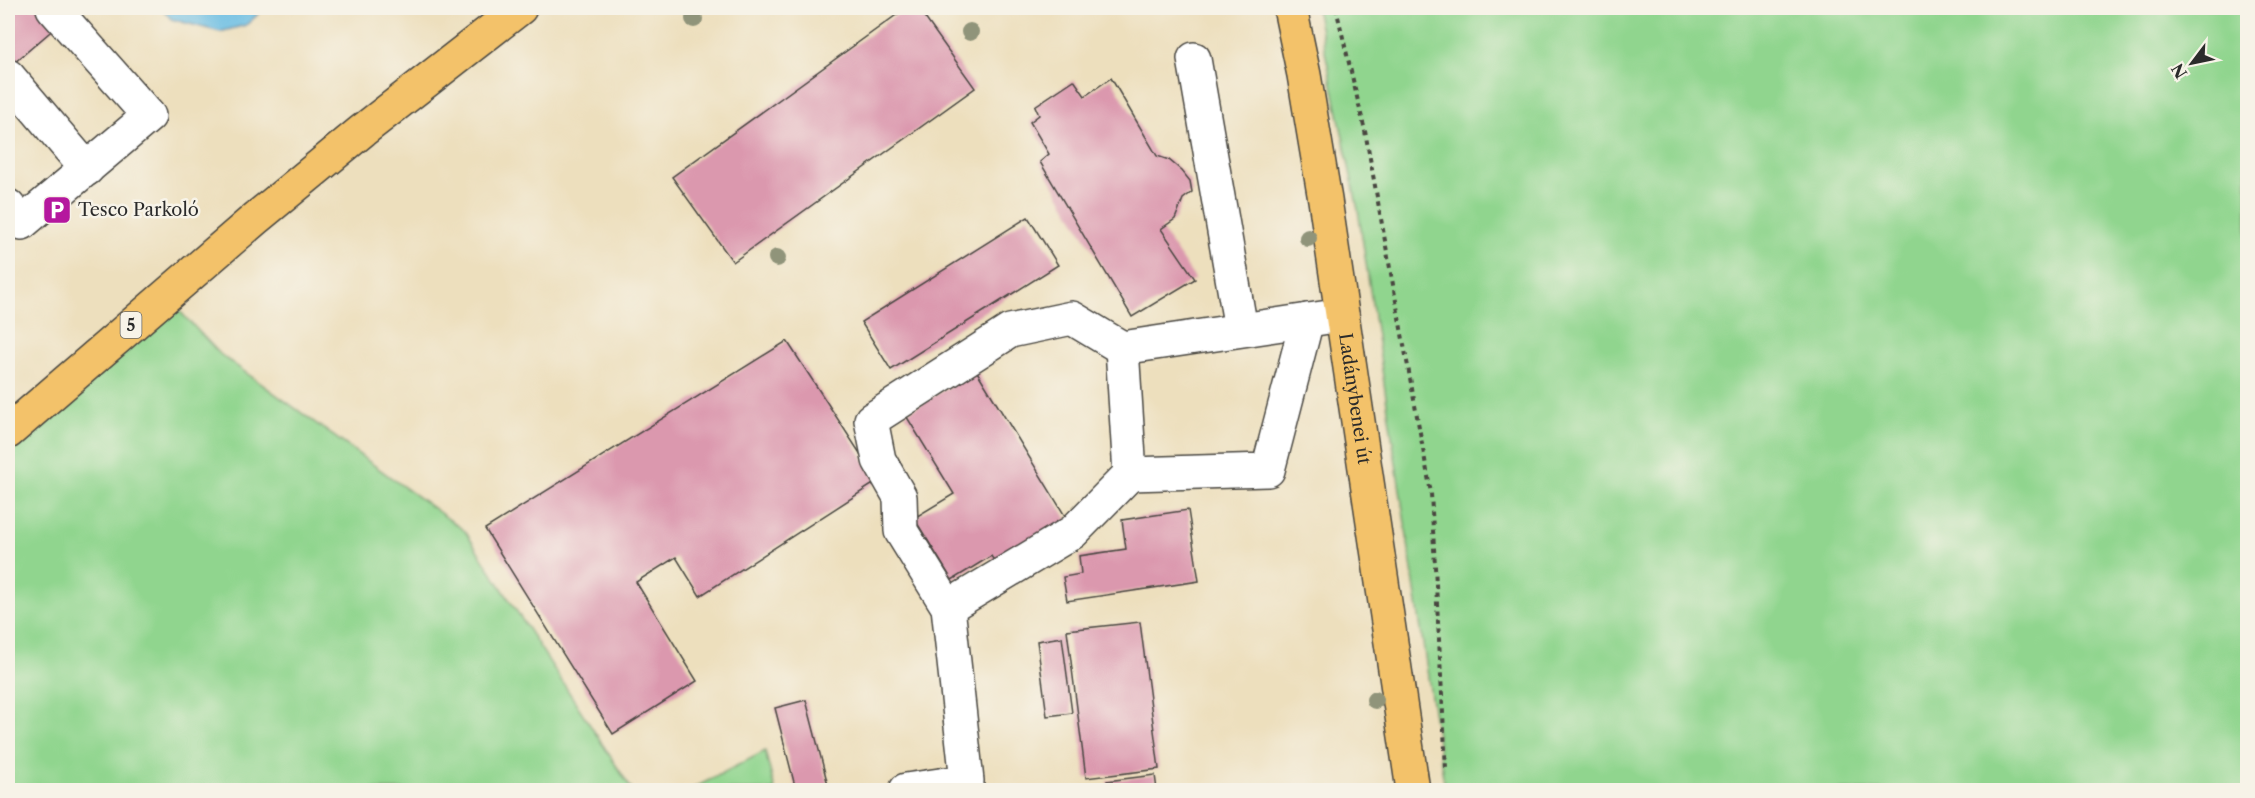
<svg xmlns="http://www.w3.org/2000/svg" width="2255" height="798" viewBox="0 0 2255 798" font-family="'Libre Caslon Text',serif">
<rect width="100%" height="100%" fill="#f7f3e8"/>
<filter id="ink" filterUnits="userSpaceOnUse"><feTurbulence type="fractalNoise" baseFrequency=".0167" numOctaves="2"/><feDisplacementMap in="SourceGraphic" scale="12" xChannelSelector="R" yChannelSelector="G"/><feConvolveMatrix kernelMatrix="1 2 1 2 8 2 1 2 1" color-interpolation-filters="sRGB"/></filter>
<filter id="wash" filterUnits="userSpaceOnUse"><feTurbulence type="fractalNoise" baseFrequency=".008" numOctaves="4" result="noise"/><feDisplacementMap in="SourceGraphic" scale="24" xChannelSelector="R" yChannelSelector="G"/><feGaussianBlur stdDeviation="1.35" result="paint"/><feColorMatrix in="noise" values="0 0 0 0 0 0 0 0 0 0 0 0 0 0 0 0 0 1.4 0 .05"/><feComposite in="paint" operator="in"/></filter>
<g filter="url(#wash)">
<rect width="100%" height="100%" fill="#eddfbd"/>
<g fill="#90d58e" stroke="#5e805c" stroke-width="1.5">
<polygon points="1316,8 2247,8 2247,790 1445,790 1358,210"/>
<polygon points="173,304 220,354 465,531 632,790 8,790 8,454"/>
<polygon points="765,751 775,790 690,790"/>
</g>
<polygon fill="#66bce3" stroke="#487487" stroke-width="1.5" points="162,8 265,8 246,25 220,32 171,19"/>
<g id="blocks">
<g fill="#db98ae">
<polygon points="8,8 64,8 70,15 8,68"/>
<polygon points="906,8 918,8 975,88 733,262 672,177"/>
<polygon points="1111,78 1157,156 1169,160 1182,171 1190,181 1192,192 1183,199 1175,219 1161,229 1195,279 1132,317 1040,162 1049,154 1030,122 1039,115 1035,106 1074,80 1085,96"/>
<polygon points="1028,217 1058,265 891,370 861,322"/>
<polygon points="787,341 878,481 700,596 676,557 636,582 697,681 613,734 485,529"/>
<polygon points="976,370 1070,524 999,568 991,556 952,580 914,518 954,494 905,414"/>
<polygon points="1188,510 1199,581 1067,601 1063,577 1081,574 1079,556 1126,549 1122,520"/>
<polygon points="1140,622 1159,769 1086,778 1067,630"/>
<polygon points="1062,637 1072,713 1047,716 1037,641"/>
<polygon points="806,700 828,785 807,790 796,790 775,708"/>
<polygon points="1155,775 1157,790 1109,790 1107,781"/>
</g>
</g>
</g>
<g filter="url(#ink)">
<use href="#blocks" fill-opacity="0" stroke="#484641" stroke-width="1.5"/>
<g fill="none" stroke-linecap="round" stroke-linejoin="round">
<g stroke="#484641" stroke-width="36">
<g id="minor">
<polyline points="1194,59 1241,329"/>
<polyline points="8,76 87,169"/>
<polyline points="8,206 22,223 149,116 53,8"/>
<polyline points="1130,474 1268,470 1307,320"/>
<polyline points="948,607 1073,532 1130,474 1122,348"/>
<polyline points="906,790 967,781 948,607 901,531 900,497 879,460 871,420 1010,331 1072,318 1122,348 1342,315"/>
</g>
</g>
<g stroke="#484641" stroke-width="36">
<g id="major">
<path id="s1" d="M1290,8L1304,75L1325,200L1413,790"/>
<polyline points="8,432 255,219 362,131 520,8"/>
</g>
</g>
<g stroke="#484641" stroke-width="4" stroke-dasharray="4.5 4.5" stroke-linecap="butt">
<polyline points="1336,8 1365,131 1431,493 1446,768"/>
<polyline points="8,786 18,790"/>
</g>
<use href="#minor" stroke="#fff" stroke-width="33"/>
<use href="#major" stroke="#f3c26a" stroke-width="33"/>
</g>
<g fill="#90947a">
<circle cx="694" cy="19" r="9"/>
<circle cx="970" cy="32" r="9"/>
<circle cx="1308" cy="238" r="9"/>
<circle cx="777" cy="258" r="9"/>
<circle cx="1375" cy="700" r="9"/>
</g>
</g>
<defs>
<g id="parking-square" transform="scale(1.5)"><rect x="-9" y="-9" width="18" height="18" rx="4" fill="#b5179e" stroke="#f7f3e8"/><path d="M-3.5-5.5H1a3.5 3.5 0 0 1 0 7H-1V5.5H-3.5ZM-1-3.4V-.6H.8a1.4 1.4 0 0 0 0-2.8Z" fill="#fff"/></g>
</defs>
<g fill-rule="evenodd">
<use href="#parking-square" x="57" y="210"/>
</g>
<g text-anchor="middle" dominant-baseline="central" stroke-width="5" stroke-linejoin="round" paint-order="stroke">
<rect fill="#f7f3e8" stroke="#686764" stroke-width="1.5" x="120.5" y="312" width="21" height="26" rx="4.5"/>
<g font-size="16" font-weight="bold" fill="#2b2b2b">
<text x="131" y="325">5</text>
</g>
<g font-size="18" fill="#2b2b2b" stroke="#f7f3e8" text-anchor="start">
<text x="78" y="210">Tesco Parkoló</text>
</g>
<g font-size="18" fill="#2b2b2b" stroke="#f7f3e8">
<text stroke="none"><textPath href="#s1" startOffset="396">Ladánybenei út</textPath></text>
</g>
</g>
<rect width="2255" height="798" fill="none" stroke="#f7f3e8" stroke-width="30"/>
<g transform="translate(2192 63) rotate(238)" stroke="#f7f3e8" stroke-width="4.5" paint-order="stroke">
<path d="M0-4.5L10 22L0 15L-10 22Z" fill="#2b2b2b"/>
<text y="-9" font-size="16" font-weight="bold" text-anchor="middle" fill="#2b2b2b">N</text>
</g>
</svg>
